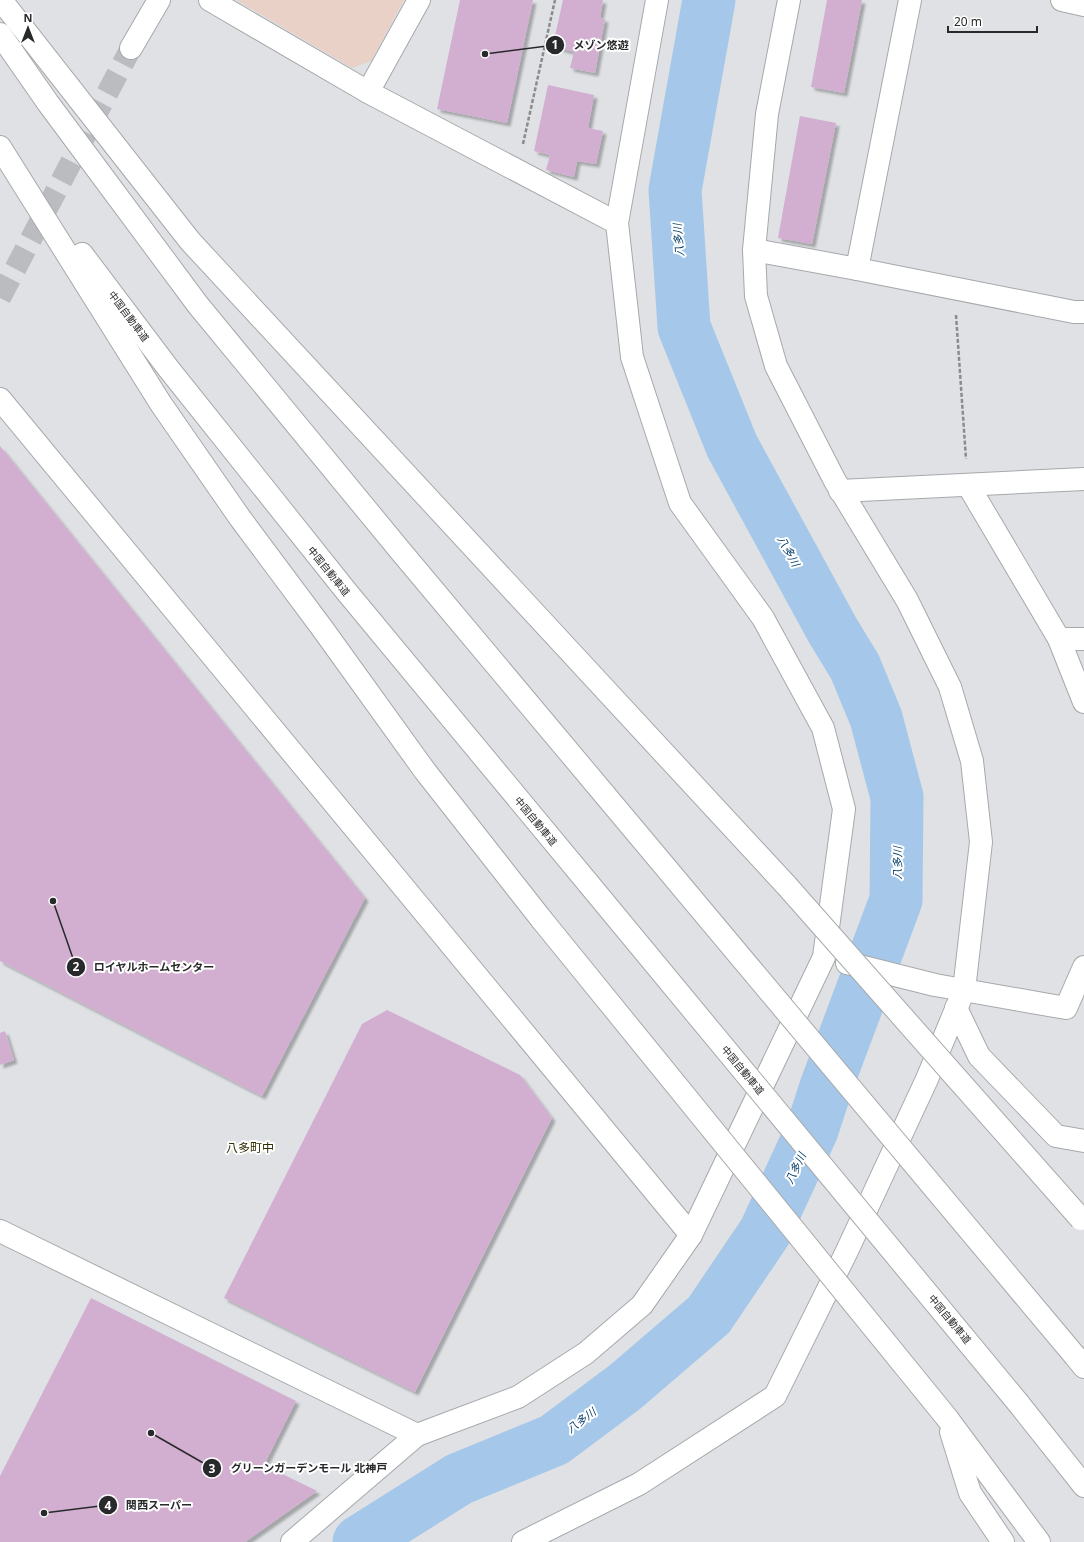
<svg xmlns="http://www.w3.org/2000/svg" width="1084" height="1542" viewBox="0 0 1084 1542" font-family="'Noto Sans','Noto Sans JP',sans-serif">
<defs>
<filter id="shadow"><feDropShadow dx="3.5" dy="3.5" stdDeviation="1" flood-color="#0004"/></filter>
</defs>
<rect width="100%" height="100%" fill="#dfe1e4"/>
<polygon fill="#e9d1c8" points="236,0 404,0 371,61 352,68"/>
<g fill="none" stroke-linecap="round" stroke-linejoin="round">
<polyline stroke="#a5c8ea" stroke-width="53" points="359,1542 459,1479 554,1440 625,1387 709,1315 765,1232 812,1130 826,1087 896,900 897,797 876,718 855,667 833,631 732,446 684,327 675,190 709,0"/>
</g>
<g fill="#d2afd1" filter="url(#shadow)">
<polygon points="460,0 533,0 507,123 437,109"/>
<polygon points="563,0 603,0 600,18 605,19 595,73 570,68 574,52 559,48 561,36 555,36"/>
<polygon points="827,0 862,0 844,93 811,87"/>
<polygon points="548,85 594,95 588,128 603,131 596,164 577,161 574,177 546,170 550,155 534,151"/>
<polygon points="800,116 836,123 812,244 778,238"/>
<polygon points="0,446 365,898 262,1096 0,961"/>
<polygon points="387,1010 520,1075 552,1118 415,1392 224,1298 362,1024"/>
<polygon points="5,1031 14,1060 0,1065 0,1033"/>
<polygon points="91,1298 296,1401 264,1465 317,1491 245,1542 0,1542 0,1476"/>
</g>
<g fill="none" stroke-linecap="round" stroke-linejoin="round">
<polyline stroke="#babcbf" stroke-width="22" stroke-dasharray="22 11" stroke-linecap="butt" points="0,298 131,48"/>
<g stroke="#a6a9ab" stroke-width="24">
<g id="minor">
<polyline points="210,0 368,92 617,223"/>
<polyline points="910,0 857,269 1074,312 1084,312"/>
<polyline points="1062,0 1084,5"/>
<polyline points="368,92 419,0"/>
<polyline points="754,250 857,269"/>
<polyline points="0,399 691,1235"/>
<polyline points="968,485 1059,639 1084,702"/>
<polyline points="840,491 1084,479"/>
<polyline points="1059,639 1084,639"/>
<polyline points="847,963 935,985 1066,1008 1084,967"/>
<polyline points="956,1008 979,1056 1056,1136 1084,1141"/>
<polyline points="0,1231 417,1435"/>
<polyline points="292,1542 417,1435 518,1397 586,1353 642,1305 691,1235 824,957 844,809 823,728 763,618 680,503 632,357 617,223 657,0"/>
<polyline points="523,1542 639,1484 775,1396 846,1253 927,1079 964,990 981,842 972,761 950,687 907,600 835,481 776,366 756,296 754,250 767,114 789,0"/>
</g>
</g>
<g stroke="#a6a9ab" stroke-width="24">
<polyline id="major" points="131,48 159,0"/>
</g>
<g stroke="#a6a9ab" stroke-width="24">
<g id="highway">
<polyline points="1,0 190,241 787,886"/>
<polyline points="0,34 48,103 198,305 403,554 605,795"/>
<polyline points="0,147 161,404 240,518 322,628 425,771 542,920"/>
<polyline points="82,254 168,368 346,591 588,883"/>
<polyline points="1075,1356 1084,1367"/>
<polyline points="1019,1404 1084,1486"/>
<polyline points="947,1418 1039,1542"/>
<polyline points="951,1432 970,1493 1003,1542"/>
</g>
</g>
<g stroke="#8a8b8d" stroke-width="2.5" stroke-dasharray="4 2" stroke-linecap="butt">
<polyline points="523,144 555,0"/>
<polyline points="956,315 966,459"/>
</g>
<use href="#minor" stroke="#fff" stroke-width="22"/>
<use href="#major" stroke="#fff" stroke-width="22"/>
<use href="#highway" stroke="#fff" stroke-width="22"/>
<g stroke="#a6a9ab" stroke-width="24" stroke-linecap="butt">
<g id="highway-bridge">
<polyline points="605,795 1075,1356"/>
<polyline points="588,883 1019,1404"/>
<polyline points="787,886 1081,1219"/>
<polyline points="542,920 947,1418"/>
</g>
</g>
<use href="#highway-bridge" stroke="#fff" stroke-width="22"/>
</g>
<g text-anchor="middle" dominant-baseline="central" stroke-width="4" stroke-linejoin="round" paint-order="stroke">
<g font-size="10" fill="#28292a" stroke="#fff">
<text transform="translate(129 316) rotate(53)">中国自動車道</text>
<text transform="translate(329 571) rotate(51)">中国自動車道</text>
<text transform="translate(536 821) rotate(50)">中国自動車道</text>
<text transform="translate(743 1070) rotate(50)">中国自動車道</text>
<text transform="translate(950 1319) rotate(50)">中国自動車道</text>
</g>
<g font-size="11" font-style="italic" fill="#083f6a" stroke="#fff">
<text transform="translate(678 240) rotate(-94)">八多川</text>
<text transform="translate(789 551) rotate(61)">八多川</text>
<text transform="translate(897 863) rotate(-89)">八多川</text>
<text transform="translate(795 1168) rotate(-65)">八多川</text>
<text transform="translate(581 1420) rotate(-37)">八多川</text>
</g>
<g font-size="12" fill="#312f04" stroke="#fff">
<text x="250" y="1147">八多町中</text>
</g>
</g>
<path fill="none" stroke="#28292a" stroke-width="1.5" d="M485 54L555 45M53 901L76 967M151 1433L212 1468M44 1513L108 1505"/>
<g fill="#28292a" stroke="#fff" stroke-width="1.5">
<circle cx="485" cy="54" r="4"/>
<circle cx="53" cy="901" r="4"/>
<circle cx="151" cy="1433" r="4"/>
<circle cx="44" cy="1513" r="4"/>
<circle cx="555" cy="45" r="10"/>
<circle cx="76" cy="967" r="10"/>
<circle cx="212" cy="1468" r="10"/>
<circle cx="108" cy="1505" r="10"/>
</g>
<g font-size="12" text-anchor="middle" font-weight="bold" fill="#fff">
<text x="555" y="49">1</text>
<text x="76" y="971">2</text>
<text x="212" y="1473">3</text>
<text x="108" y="1510">4</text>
</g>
<g font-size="11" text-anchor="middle" font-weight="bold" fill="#28292a" stroke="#fff" stroke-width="4" stroke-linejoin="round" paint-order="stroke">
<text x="601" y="49">メゾン悠遊</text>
<text x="154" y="971">ロイヤルホームセンター</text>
<text x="309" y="1472">グリーンガーデンモール 北神戸</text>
<text x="159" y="1509">関西スーパー</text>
</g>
<g transform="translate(28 28)" stroke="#ffffff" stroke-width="3" paint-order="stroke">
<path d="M0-3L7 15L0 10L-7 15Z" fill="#28292a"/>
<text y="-6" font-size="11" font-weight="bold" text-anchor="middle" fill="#28292a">N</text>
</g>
<path d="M948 26v6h89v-6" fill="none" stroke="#28292a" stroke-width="2"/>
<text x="954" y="26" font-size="12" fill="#28292a" stroke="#ffffff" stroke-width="3" paint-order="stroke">20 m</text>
</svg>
